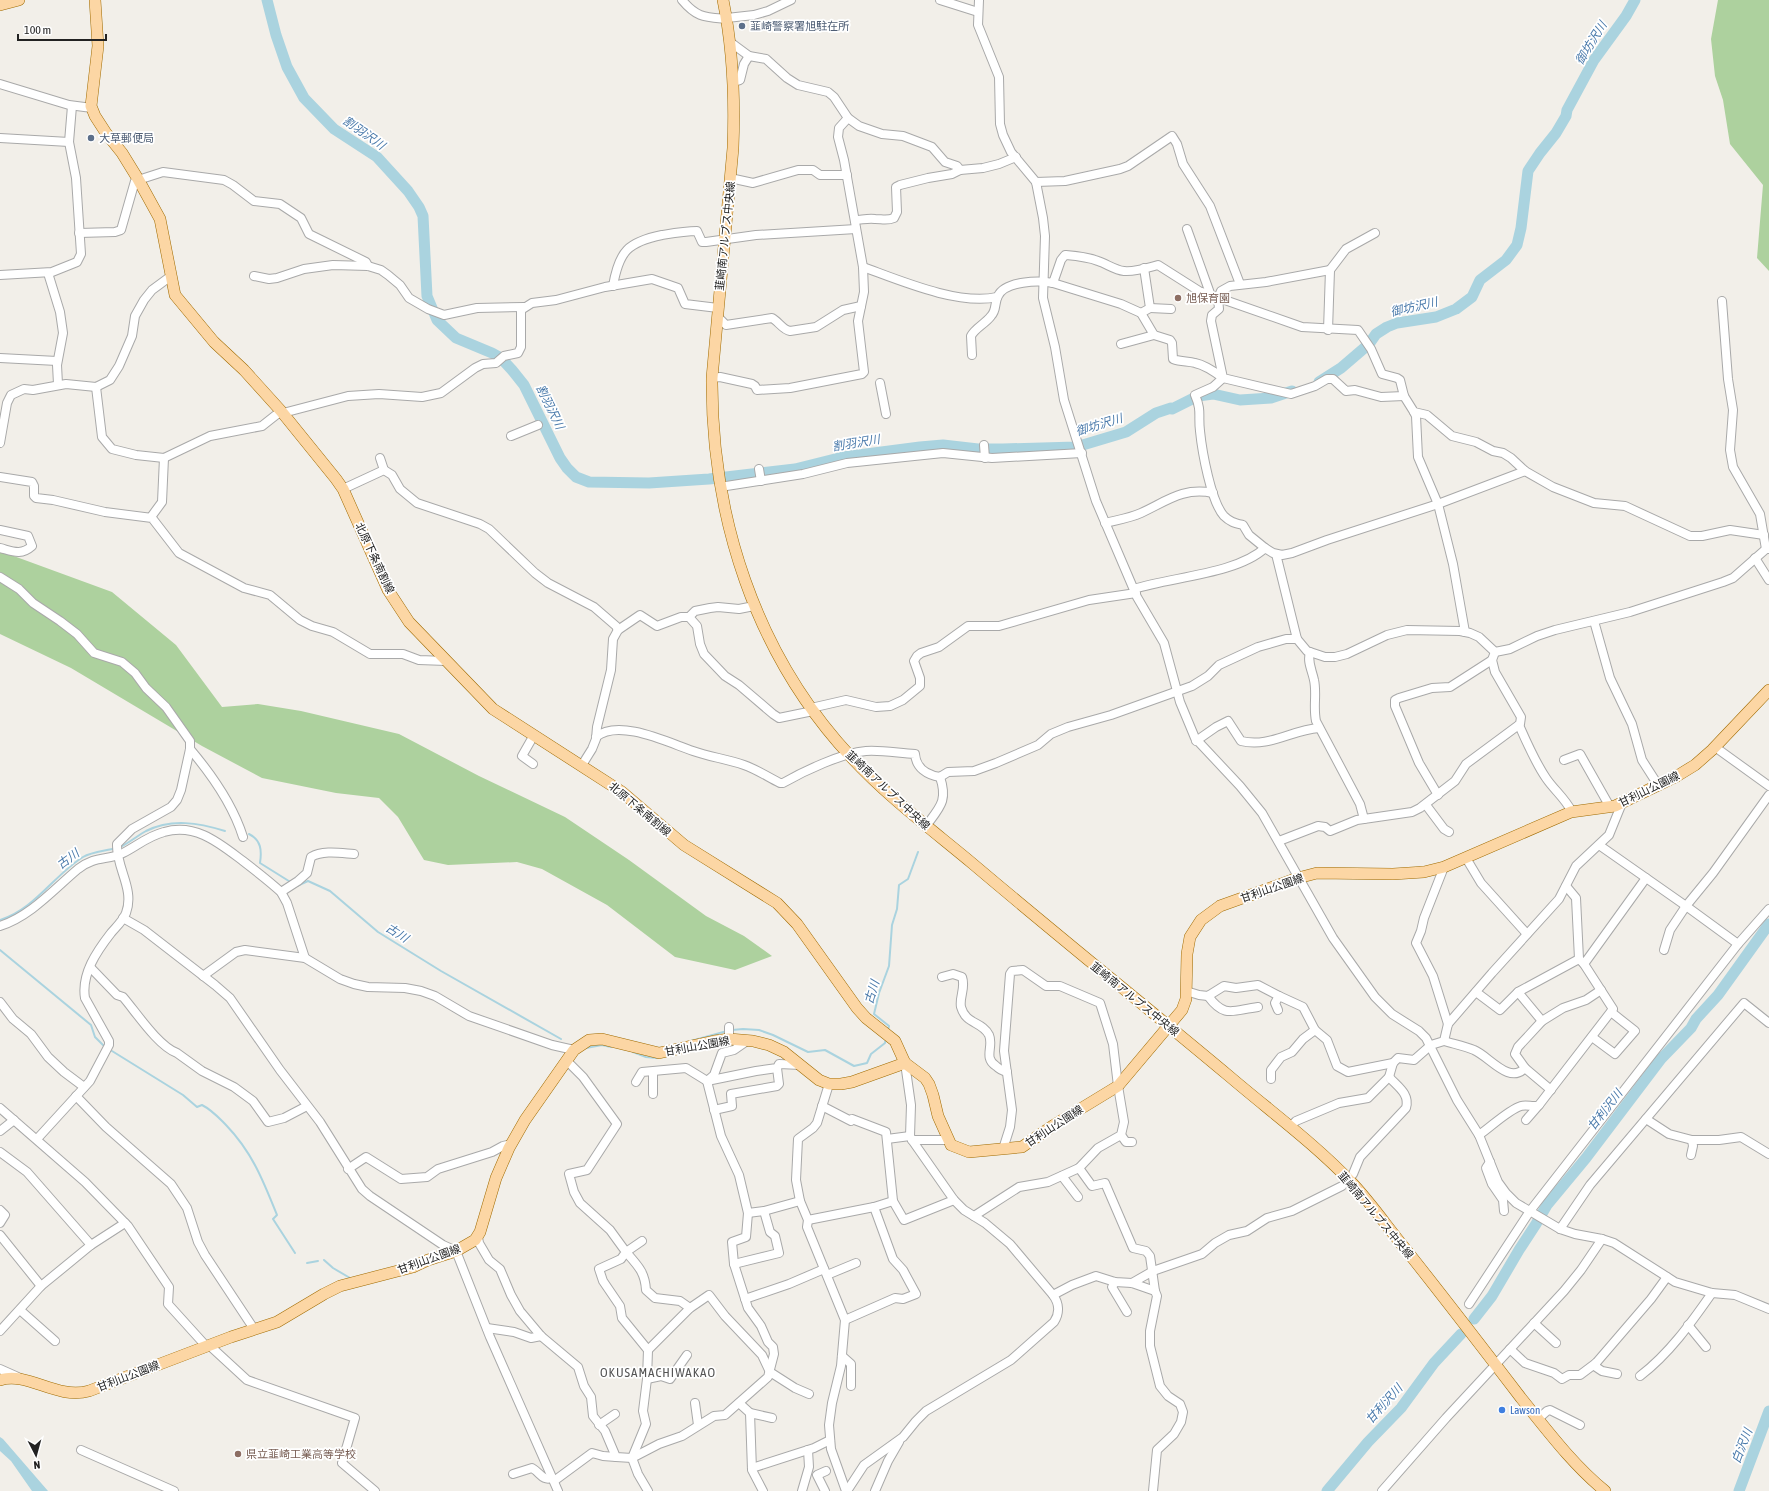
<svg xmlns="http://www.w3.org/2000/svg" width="1769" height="1491" viewBox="0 0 1769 1491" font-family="'Asap Condensed','Noto Sans JP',sans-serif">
<rect width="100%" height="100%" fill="#f2efe9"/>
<g fill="#add19e">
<polygon points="1718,0 1769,0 1769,271 1757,258 1763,185 1730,144 1723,100 1715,76 1711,39"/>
<polygon points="0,551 112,592 176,645 222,707 258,704 301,711 399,734 479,776 565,817 629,860 706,916 744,936 772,956 735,970 675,957 607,905 542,869 517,862 448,865 424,860 398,817 379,798 336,793 262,778 202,746 71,668 0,634"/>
</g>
<polygon fill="#aad3df" points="0,1437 3,1439 48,1491 32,1491 11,1461 0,1451"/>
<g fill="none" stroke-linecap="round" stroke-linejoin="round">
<g stroke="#aad3df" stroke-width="2">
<path d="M249,834C261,840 262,850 260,863L292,883"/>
<path d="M120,847C129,843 137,836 146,831C172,818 199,823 225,831"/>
<polyline points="297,886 308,881 330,891 378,932 441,971 561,1039"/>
<path d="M0,920C34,910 54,875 83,857C92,852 105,851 116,848"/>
<polyline points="0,950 91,1025 95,1037 103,1045"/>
<polyline points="732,1030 743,1029 759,1030 773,1035 808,1052 825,1050 854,1066 867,1063 871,1054 885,1043 886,1038"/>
<polyline points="888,1030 889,1026 874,1014 879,993 889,966 892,925 897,909 899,885 908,879 918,852"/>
<polyline points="691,1041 727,1031"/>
<polyline points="586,1048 602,1045 611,1047"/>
<path d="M112,1051L183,1095L197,1107L202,1105C212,1110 218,1117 226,1125C252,1152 263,1180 277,1215L273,1219L295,1253"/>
<polyline points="633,1052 646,1057 657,1058"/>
<polyline points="324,1260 333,1268 350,1278"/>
<polyline points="307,1263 318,1261"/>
</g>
<g stroke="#aad3df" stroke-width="11">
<polyline points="267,0 276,35 287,67 304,98 334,129 377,157 408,191 419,207 423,216 427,296 437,320 456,338 492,353 501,358 512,370 524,385 560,458 567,468 576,477 589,482 649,483 709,479 795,469 843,457 920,447 943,445 978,449 1003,449 1076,447 1126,432 1156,413 1171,408 1172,409 1198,396 1213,394 1240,400 1271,398 1292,391"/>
<polyline points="1319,382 1341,368 1369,344 1376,334 1387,327 1397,323 1436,317 1456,309 1472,297 1480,280 1506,260 1517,245 1521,228 1528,171 1540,153 1556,133 1566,116 1567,110 1594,60 1626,16 1635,0"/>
<polyline points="1474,1319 1492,1296 1519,1250 1536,1224 1547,1205 1586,1158 1661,1059 1691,1028 1696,1019 1718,995 1769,924"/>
<polyline points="1327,1491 1368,1442 1401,1408 1434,1363 1461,1334"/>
<polyline points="1739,1491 1769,1411"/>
</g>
<g stroke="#a9a9a9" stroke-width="10">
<g id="minor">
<path d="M682,0C697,18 705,17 727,19"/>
<polyline points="940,0 978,12"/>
<polyline points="979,0 978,25 999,77 1000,124 1003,135 1011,152 1036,182 1043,218 1045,236 1043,298 1055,347 1064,400 1096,501 1137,597 1164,643 1180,702 1195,738 1240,786 1262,813 1333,938 1375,997 1392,1014 1419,1031 1426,1038 1457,1100 1479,1135 1498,1182 1506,1193 1516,1203 1560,1229 1575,1234 1602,1239 1614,1243 1675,1282 1712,1293 1735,1295 1769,1309"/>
<polyline points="727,18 754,15 768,11 791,0"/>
<polyline points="730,42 749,56 766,59 787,78 798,85 828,92 834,97 848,118 859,126 882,134 903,136 932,147 945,162 957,166 960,170"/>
<polyline points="734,82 740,80 744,64 749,56"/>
<polyline points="0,84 69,105 92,108"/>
<polyline points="0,138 69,142"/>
<polyline points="730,178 753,183 798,170 813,170 820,175 847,175"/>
<polyline points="1036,182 1065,181 1120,169 1128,166 1172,136 1177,144 1183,164 1210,206 1240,284"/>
<path d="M855,220C861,220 868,218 875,219C882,219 887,221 894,218L897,212L896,187L900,185L928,178L952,174L960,170L983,168L999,164L1016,157"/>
<polyline points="1187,229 1211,296"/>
<polyline points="79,233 115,232 121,230 135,181 163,172 224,180 233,185 254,201 280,204 301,218 309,234 366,262 368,266"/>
<path d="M863,267C899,280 959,306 997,297"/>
<polyline points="1330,270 1266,282 1230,286 1221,291 1218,298 1219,309 1212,315 1211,321 1223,378 1291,394 1315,386 1327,379 1333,379 1346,391 1355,390 1381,397 1404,396"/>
<polyline points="48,273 60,312 63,333 57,365 58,384"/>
<polyline points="0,275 52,272 77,262 81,254 76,178 69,142 72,106"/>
<polyline points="254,276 269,279 277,278 304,269 333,265 368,266 381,270 388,275 400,285 409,298 428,309 444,315 477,308 524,307"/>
<path d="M1053,283L1121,304L1141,313L1154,335L1170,340L1172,343L1173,359C1181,362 1188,361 1195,363C1205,365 1215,372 1223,378L1213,387L1195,395C1202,411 1198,415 1200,431C1202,451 1211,502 1224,516C1230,522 1235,523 1243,525L1249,535L1265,548"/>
<path d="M613,286C619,251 628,242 662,235C674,233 685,231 697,231L702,242H706L756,235L856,229"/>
<polyline points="1722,301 1728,379 1733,410 1730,450 1733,467 1760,514 1766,549"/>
<polyline points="1150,308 1171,309"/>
<polyline points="1141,313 1150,308 1144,268"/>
<path d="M717,316L726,325L772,318C778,321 783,330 790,331L816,327L843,310L861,306"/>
<polyline points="1328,330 1330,270 1346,249 1375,233"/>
<polyline points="1121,344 1154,335"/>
<path d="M972,355L971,336C975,328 985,324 991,316C997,310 994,303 998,296C1005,281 1039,280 1053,283L1061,260L1065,255C1076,256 1088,257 1098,261C1107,264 1115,270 1124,271C1135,272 1147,268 1158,265L1199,291L1302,327L1358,330L1371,349L1382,374L1397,378L1400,380L1404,396L1414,412L1427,415L1452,436L1476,442L1493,451L1503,453L1511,458L1525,471L1553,487L1594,503L1625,506L1690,536H1702L1730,530L1764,535"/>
<polyline points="0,358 57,361"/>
<polyline points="712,378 720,377 752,384 755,386 757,390 790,388 862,374 864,372 858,321 864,292 863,267 844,160 838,137 839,128 848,118"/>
<polyline points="880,383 886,414"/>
<polyline points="96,387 102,437 112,449 136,455 164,458 210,436 262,426 281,411"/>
<polyline points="1414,412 1416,416 1418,457 1438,504 1453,564 1465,632"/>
<polyline points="283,413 348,396 379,394 422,397 441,393 475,368 483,364 496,363 504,356 518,353 521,347 521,310 532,303 556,300 605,287 652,279 678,288 685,304 718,308"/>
<polyline points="511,436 538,425"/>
<polyline points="0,443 7,403 11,395 24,389 33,390 66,384 96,387 110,380 119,366 132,336 135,316 144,300 152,290 171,276"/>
<polyline points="984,445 985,458"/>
<polyline points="380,458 384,470"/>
<polyline points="759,469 761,481"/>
<polyline points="0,477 32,482 34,486 34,496 36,498 53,500 105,512 152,518 179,553 244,588 270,595 300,620 312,626 333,632 370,654 403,654 419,660 446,661"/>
<polyline points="720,487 803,474 847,463 943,453 992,458 1082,453"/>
<polyline points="343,489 384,470 392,475 400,489 417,503 480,524 489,529 535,573 548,583 594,607 616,626 618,630"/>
<polyline points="151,517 162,502 164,458"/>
<path d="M1105,523C1117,520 1130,518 1141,513C1167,501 1183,487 1213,493"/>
<path d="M0,530L28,536L32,546C21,556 12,551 0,548"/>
<polyline points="1276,554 1297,639 1307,651 1325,657 1335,657 1347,654 1387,635 1407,630 1460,631 1470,633 1479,637 1495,652"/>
<polyline points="1755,558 1769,580"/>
<path d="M0,577L19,589L33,603L60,621L77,634L94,653L122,662L135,673L146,688L166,707L190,741V749L181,790L177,800L171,807L132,829L117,844C116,868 135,889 126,913C123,921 116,927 111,933C97,951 81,974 85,998L109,1041V1045L90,1081L37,1139"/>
<path d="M1134,589C1171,577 1237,574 1265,548L1273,553L1282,555L1292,553L1327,540L1438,504L1525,471"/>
<polyline points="689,617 697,626 700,644 704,654 725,676 739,685 773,714 779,718 813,711"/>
<polyline points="1594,621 1610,678 1632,724 1642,760 1658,785"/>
<path d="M1310,652C1307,662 1312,670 1314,680C1317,693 1313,707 1316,721L1360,804L1364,819"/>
<polyline points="1495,652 1510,649 1537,636 1555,630 1630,612 1723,582 1733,578 1766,549 1769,549"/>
<polyline points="811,708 846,700 876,707 890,706 903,700 920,686 920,678 914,661 917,656 921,653 939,647 968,626 999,626 1089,600 1136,593"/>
<path d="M1519,725C1527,743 1535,762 1546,778C1554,790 1565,798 1572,812"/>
<path d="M596,737C619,718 669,743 693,751C710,757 727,759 744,765C756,769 768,777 780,783H783C804,771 842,753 866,751C882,750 898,753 915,754C916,768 927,775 940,777L948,772L974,771L996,763L1038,745L1051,734L1068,727L1111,715L1192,686L1208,676L1219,665L1258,647L1286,639H1297"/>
<path d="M1196,741L1216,727L1228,721L1241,741C1269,748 1291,730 1319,728"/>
<polyline points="1715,747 1769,786"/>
<path d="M190,749C212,775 233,805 243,837"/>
<polyline points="1564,760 1580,754 1610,807"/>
<polyline points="533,764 522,756 534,735"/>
<polyline points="582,765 592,749 596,739 597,727 611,670 613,639 618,630 640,615 657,626 681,617 689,617 695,611 710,608 718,607 739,609 754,606"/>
<polyline points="1438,795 1419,763 1395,706 1395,700 1399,698 1432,688 1450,687 1492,660"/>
<polyline points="1426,805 1444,829 1449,832"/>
<path d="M926,826C940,807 948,801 940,777"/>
<polyline points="1279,841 1318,826 1325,827 1330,831 1357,820 1412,812 1420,808 1455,781 1466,764 1520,724 1521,717 1495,672 1492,660 1495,652"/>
<polyline points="1599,845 1686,906 1713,873 1769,795"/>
<polyline points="1466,858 1481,883 1527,934"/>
<polyline points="1444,867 1424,918 1421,931 1416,943 1433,976 1448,1024"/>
<polyline points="1566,886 1576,898 1579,959 1584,964 1646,878"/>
<path d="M281,892L298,881L307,873L311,857C323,850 340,853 354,854"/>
<polyline points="123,918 144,930 215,985 230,998 280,1070 320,1122 362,1189 370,1196 443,1245 456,1251 490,1337 558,1491"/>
<path d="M0,926C31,916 54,889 78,869C96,855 107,861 123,853C137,846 148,836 164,832C196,823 219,843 243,861C256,871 269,881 281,892L287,903L305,958"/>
<polyline points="1664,950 1670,930 1686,906 1738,944"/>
<path d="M90,967L117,995L123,997C136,1012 158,1046 177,1053L202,1071L234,1087L253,1101L268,1122L284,1118L307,1106"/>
<polyline points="203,976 236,952 245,950 305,958 340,979 354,984 368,987 405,988 421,991 435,996 469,1016 552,1045 574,1050"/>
<path d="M942,977L953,974L962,977C966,988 959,997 961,1007C966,1025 982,1021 989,1035C994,1046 983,1058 996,1066C999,1069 1002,1071 1007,1072"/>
<polyline points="1186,991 1199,995 1208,996 1224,986 1236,988 1258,985 1279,996 1303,1007 1315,1030 1327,1040 1337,1066 1348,1072 1393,1063"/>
<polyline points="1476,992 1500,1010 1518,992 1579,959"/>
<polyline points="1518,992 1542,1021 1563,1008 1586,1000 1601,990"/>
<path d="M1208,996C1225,1019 1233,1010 1258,1007"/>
<polyline points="0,1002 13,1019 31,1034 48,1057 64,1072 84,1087"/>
<polyline points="1278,1010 1275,1003 1279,996"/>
<polyline points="729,1027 729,1039"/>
<polyline points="1592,1037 1615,1054 1635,1031 1611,1012"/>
<path d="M1444,1041C1454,1044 1465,1046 1474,1050C1489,1056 1509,1085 1525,1068L1551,1090"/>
<polyline points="567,1061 583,1077 617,1124 587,1170 569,1174 574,1192 580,1203 610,1230 626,1252 621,1259 599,1269 603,1281 620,1306 622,1318 648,1350 647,1379 643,1411 646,1424 632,1458 638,1474 648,1491"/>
<polyline points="1525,1068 1515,1054 1518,1047 1542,1021"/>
<polyline points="1271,1079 1271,1070 1281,1057 1292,1052 1303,1039 1315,1030"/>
<polyline points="636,1082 642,1072 686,1068 707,1081 714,1075 722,1053 734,1050 747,1041"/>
<polyline points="829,1084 817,1123 813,1128 798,1139 796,1180 800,1201 808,1220 807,1227 845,1320 841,1366 832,1403 829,1425 831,1449 846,1491"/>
<polyline points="653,1094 653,1072"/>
<polyline points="76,1096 106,1127 171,1184 187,1208 198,1242 205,1255 254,1329"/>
<polyline points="822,1106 851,1121"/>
<polyline points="0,1108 85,1182 128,1226 169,1287 168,1304 206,1346"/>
<polyline points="714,1110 732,1106 731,1094 777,1086 779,1084 777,1068"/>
<polyline points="852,1119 886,1132 893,1201 904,1220 954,1200"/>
<polyline points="1646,1119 1669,1134 1692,1140 1719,1140 1741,1137 1769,1154"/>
<polyline points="1526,1120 1539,1105"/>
<polyline points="1290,1127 1296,1121 1339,1103 1368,1098 1389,1077 1393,1063 1398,1058 1414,1060 1431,1045 1444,1041 1448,1024 1492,973 1559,899 1576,866 1609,835 1622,803"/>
<polyline points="0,1131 14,1120"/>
<polyline points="1121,1135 1126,1142 1132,1142"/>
<path d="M1479,1135C1491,1127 1508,1110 1521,1106C1528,1104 1533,1108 1539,1105L1613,1009L1584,964"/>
<polyline points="887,1139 910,1136"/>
<polyline points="912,1140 948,1140"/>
<polyline points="0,1152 27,1172 91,1245"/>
<polyline points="1691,1155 1693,1146 1692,1140"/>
<polyline points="1490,1162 1486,1168 1492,1184 1503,1200 1504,1211"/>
<polyline points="1079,1168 1092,1186 1105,1183 1133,1248 1146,1251 1150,1256 1155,1291"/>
<polyline points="348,1169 366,1157 401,1179 427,1177 438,1169 492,1152 503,1146 511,1144"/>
<path d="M1353,1174L1360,1157L1406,1108C1410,1094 1398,1087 1389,1077"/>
<polyline points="1062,1176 1078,1197"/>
<polyline points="0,1210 5,1215 0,1223"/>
<polyline points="748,1213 764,1211 800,1201"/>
<polyline points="974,1216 1019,1187 1048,1182 1079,1168 1098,1148 1121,1135 1124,1122 1118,1086 1113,1044 1100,1003 1060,986 1046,986 1023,970 1012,971 1010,974 1004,1051 1012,1110 1010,1127 1003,1149"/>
<polyline points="808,1220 874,1207 893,1201"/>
<polyline points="1560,1229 1590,1185 1744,1003 1769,1023"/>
<polyline points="0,1235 41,1286"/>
<polyline points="478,1237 479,1243 489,1260 500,1269 511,1295 520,1311 541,1336 578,1367 584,1386 591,1397 593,1416 605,1431 616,1457 632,1458 659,1444 682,1436 714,1416 725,1415 768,1377 774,1354 773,1347 768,1342 761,1326 748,1308 734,1264 732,1242 746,1237 748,1213 739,1175 721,1136 707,1081 756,1071 777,1068 779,1064 801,1065"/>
<path d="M642,1241L626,1252C638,1266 645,1272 646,1290L655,1298L680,1301L690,1308"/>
<polyline points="734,1264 779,1253 775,1236 770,1232 764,1211"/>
<polyline points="827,1275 856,1263"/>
<polyline points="1115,1282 1112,1287 1127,1312"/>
<polyline points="1132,1283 1153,1271 1202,1254 1215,1243 1229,1235 1247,1231 1267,1218 1292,1211 1342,1186"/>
<polyline points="1053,1295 1072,1285 1096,1276 1115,1282 1132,1283 1155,1291 1157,1296 1150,1331 1150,1346 1160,1386 1168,1396 1180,1404 1183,1412 1181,1422 1174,1434 1157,1450 1153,1491"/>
<polyline points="745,1299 789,1284 824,1269"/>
<polyline points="1469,1304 1530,1211 1738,944 1769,909"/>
<polyline points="20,1310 55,1341"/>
<polyline points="845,1320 895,1298 903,1299 916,1294 903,1270 893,1259 874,1207"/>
<polyline points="1534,1323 1556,1343"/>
<polyline points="1688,1325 1706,1347"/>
<polyline points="487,1328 514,1332 531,1338 541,1336"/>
<polyline points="0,1331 41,1286 91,1245 125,1223"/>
<polyline points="209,1345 247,1380 355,1418 342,1463 375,1491"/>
<polyline points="1510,1349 1525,1363 1554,1373 1562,1379 1569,1375 1580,1375 1596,1363 1651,1299 1667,1277"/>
<polyline points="648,1350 690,1308 709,1295 725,1316 762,1355 770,1372 795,1388 809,1394"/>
<polyline points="842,1356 851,1364 851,1386"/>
<polyline points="1596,1363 1596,1367 1602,1371 1617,1374"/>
<polyline points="0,1369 18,1377"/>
<path d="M1640,1376C1669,1354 1691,1323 1712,1293"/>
<polyline points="647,1379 661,1376 670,1379 687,1355"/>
<polyline points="695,1403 698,1425"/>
<polyline points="739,1403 750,1413 752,1470 763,1491"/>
<polyline points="750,1413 772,1418"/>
<polyline points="1538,1419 1547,1411 1550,1410 1580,1425"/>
<polyline points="599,1425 615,1414"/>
<polyline points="81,1450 174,1491"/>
<polyline points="752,1468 814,1448 830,1440"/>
<path d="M513,1474L532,1468C541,1473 542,1481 552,1478"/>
<polyline points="554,1481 592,1453 603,1456 616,1457"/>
<polyline points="802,1491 809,1467 808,1450"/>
<polyline points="825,1491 817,1475 826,1471"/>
<path d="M847,1491L864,1465L903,1437L916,1421L926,1411L1011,1360L1054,1322C1060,1313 1059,1303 1053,1295L1010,1244L985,1223L964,1210L954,1200L912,1140L910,1136L911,1105L905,1063"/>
<polyline points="875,1491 888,1461 899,1442"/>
<polyline points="1382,1491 1446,1418 1564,1291 1581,1270 1602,1239"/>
</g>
</g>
<g stroke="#a06b00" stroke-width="12">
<g id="major">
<polyline points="95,0 98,46 91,106 95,116 106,133 122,153 138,179 160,219 175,295 214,342 244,370 281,411 336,479 343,489 388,590 409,622 493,709 622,792 684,845 777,903 797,924 857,1008 866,1018 895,1041 905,1063"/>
<path d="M723,0C733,49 735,98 733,148L712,378C711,516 755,654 851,757C888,797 931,829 973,864C1058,936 1144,1005 1229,1076C1270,1111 1315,1144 1352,1183C1370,1202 1386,1225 1403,1246C1443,1296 1482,1347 1521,1398C1547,1430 1572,1464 1605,1491"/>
<polyline points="0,5 19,0"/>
<path d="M0,1380C28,1371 56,1400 89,1391L231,1337L277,1322L324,1294L340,1286L413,1267L428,1260L456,1251L475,1240L480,1232L496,1178L509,1148L525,1120L574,1050L589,1040L602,1039L659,1053L714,1041L729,1039L753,1041L769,1045L784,1052L819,1080L829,1084H841L852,1082L905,1063L925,1078L929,1084L933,1095L938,1116L951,1145L969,1152L1022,1147L1054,1125L1118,1086L1182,1010L1186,999L1187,954L1190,937L1201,920L1220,906L1298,878L1317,873L1393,874L1424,872L1444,867L1571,812L1615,806L1677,776L1695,765L1712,750L1769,690"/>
</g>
</g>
<use href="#minor" stroke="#fff" stroke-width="8"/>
<use href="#major" stroke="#fcd6a4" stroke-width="11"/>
</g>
<g fill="#5c6f8a" stroke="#fff" stroke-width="1.5">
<circle cx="742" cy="26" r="4"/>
<circle cx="91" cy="138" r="4"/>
</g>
<g fill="#8d6e63" stroke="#fff" stroke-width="1.5">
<circle cx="1178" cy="298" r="4"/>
<circle cx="238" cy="1454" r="4"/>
</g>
<circle fill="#3f7fe0" stroke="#fff" stroke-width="1.5" cx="1502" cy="1410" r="4"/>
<g text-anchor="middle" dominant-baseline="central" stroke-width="3.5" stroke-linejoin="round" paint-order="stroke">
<g font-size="11" fill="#4e5e75" stroke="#fff" text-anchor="start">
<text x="750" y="26">韮崎警察署旭駐在所</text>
<text x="99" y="138">大草郵便局</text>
</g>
<g font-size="11" fill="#222" stroke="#fff">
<text transform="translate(725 236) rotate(-84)">韮崎南アルプス中央線</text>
<text transform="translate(375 558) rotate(65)">北原下条南割線</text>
<text transform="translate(1649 789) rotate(-26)">甘利山公園線</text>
<text transform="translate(888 790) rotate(43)">韮崎南アルプス中央線</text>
<text transform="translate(640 809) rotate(40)">北原下条南割線</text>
<text transform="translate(1272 888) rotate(-19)">甘利山公園線</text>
<text transform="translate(1135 999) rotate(39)">韮崎南アルプス中央線</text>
<text transform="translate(697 1046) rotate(-10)">甘利山公園線</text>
<text transform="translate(1054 1126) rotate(-33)">甘利山公園線</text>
<text transform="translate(1376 1215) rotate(50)">韮崎南アルプス中央線</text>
<text transform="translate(429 1259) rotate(-20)">甘利山公園線</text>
<text transform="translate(128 1376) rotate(-21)">甘利山公園線</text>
</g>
<g font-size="11" fill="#785e54" stroke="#fff" text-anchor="start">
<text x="1186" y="298">旭保育園</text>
<text x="246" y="1454">県立韮崎工業高等学校</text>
</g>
<g font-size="11" fill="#366cbe" stroke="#fff" text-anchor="start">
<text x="1510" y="1410">Lawson</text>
</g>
<g font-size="12" font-style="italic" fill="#4a7aab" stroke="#fff">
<text transform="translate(1591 43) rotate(-58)">御坊沢川</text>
<text transform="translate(364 133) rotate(35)">割羽沢川</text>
<text transform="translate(1414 307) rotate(-13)">御坊沢川</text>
<text transform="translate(550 407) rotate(64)">割羽沢川</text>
<text transform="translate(1099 425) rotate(-17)">御坊沢川</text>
<text transform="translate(856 443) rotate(-9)">割羽沢川</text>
<text transform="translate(68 859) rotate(-37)">古川</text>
<text transform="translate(397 933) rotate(32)">古川</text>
<text transform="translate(872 992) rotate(-73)">古川</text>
<text transform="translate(1605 1110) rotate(-52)">甘利沢川</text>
<text transform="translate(1384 1404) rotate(-48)">甘利沢川</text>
<text transform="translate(1742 1446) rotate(-69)">白沢川</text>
</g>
<g font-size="13" letter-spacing="1" fill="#555" stroke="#fff">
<text x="658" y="1372">OKUSAMACHIWAKAO</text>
</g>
</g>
<g transform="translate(36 1455) rotate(174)" stroke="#ffffff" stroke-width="3" paint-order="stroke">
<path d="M0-3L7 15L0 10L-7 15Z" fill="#222222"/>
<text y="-6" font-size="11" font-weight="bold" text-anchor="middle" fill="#222222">N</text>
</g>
<path d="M18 34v6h88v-6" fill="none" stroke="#222222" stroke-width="2"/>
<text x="24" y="34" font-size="12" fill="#222222" stroke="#ffffff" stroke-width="3" paint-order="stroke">100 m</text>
</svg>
